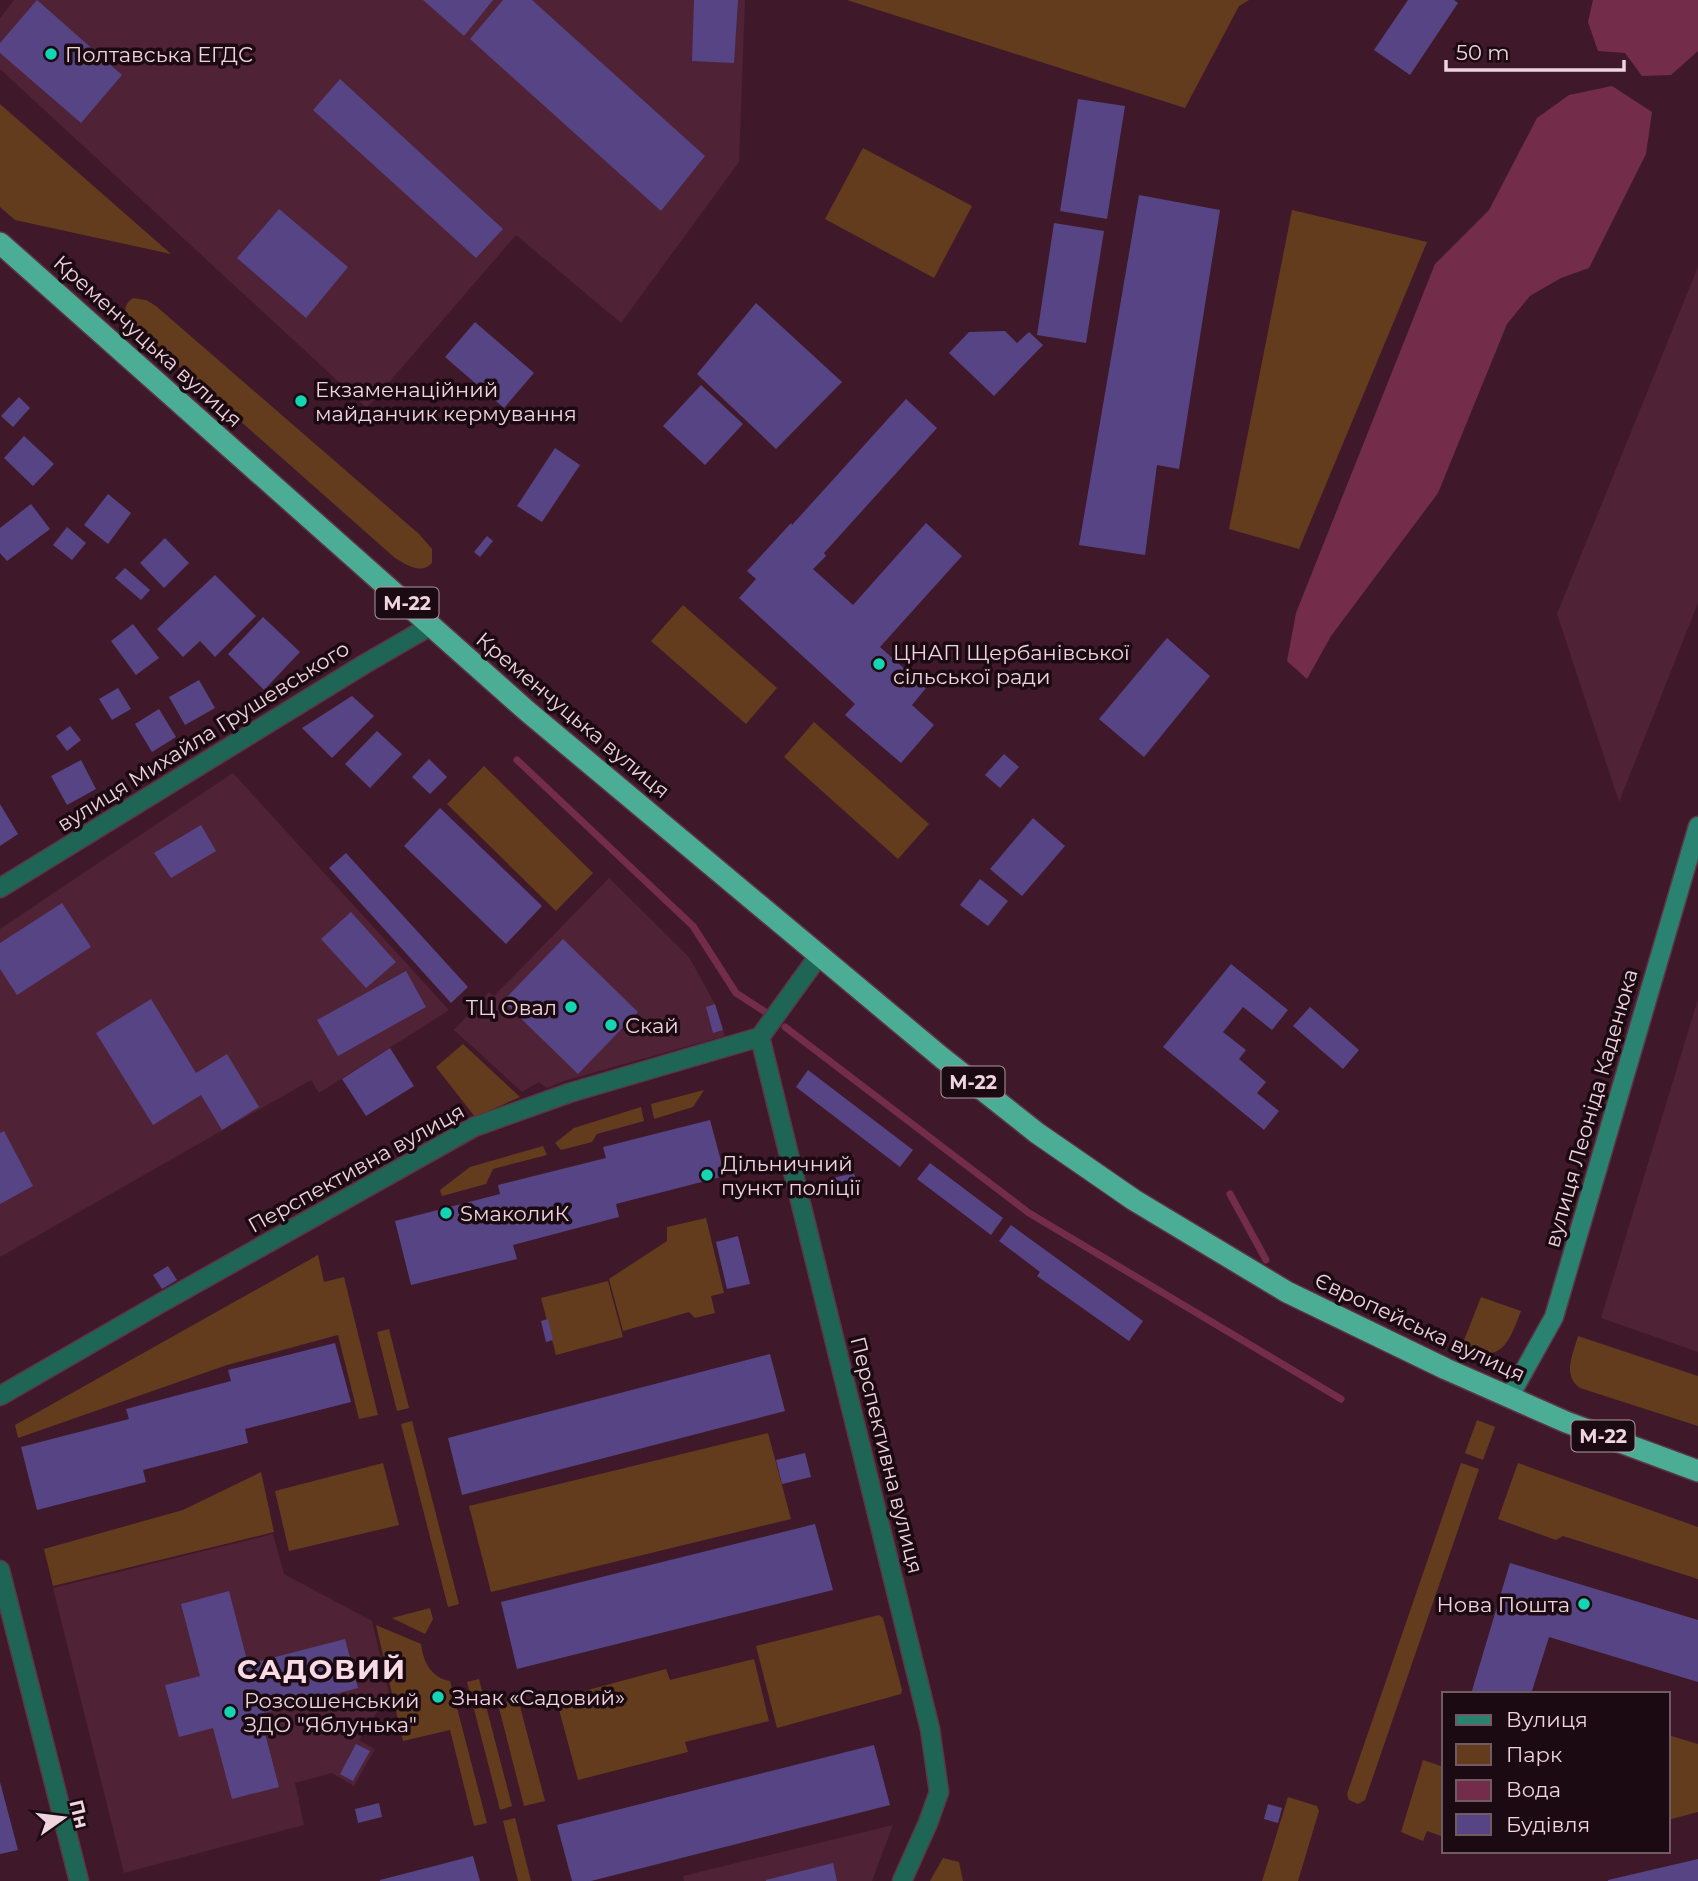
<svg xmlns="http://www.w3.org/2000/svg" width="1698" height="1881" viewBox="0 0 1698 1881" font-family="Montserrat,sans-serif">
<rect width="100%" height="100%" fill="#3f1929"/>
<g fill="#4f2235">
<polygon points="14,0 745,0 739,162 621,323 516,235 367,408 0,69 0,18"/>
<polygon points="1698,267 1698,603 1619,802 1557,614"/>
<polygon points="233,773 449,1010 319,1093 311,1080 0,1257 0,929"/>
<polygon points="609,878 689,957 715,1004 725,1036 567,1080 547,1088 539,1082 522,1092 454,1030 489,992 494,996"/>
<polygon points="1698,999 1698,1352 1601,1318"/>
<polygon points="273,1534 284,1574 372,1621 389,1693 359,1740 375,1749 354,1786 332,1773 295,1783 304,1825 124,1873 53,1588"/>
<polygon points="893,1825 872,1881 684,1881 683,1876"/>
</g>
<g fill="#633c1e">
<polygon points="847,0 1249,0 1239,6 1185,108"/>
<polygon points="0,104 171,254 15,220 0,207"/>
<polygon points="863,148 972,206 934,278 825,219"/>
<polygon points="1292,210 1427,242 1299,549 1229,529"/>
<path d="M133,298L146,300L156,306L419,534L432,549V563C421,575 407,565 395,558L135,328C126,317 120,307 133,298Z"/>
<polygon points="683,605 777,688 746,724 651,641"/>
<polygon points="814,722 929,824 898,859 784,757"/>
<polygon points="484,766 593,873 556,911 447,804"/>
<polygon points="463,1044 520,1097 475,1117 436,1067"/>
<polygon points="704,1090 693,1107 654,1119 651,1104"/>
<polygon points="641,1107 644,1121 597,1134 592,1142 561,1150 555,1143 574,1128"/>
<polygon points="543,1146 547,1155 493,1169 486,1184 442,1196 440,1190 470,1167"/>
<polygon points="706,1218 724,1293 711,1296 715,1313 695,1318 689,1312 623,1331 609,1279 667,1241 667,1227"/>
<polygon points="318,1255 324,1282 344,1277 378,1415 359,1419 338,1335 227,1365 18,1438 15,1425"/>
<polygon points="608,1281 623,1337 556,1355 541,1298"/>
<path d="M1481,1297L1521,1311C1508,1345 1501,1364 1461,1348Z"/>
<polygon points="389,1329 409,1408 397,1411 377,1332"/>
<path d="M1578,1336L1698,1376V1426L1580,1388C1562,1375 1573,1354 1578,1336Z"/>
<polygon points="1477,1420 1495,1427 1483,1460 1465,1453"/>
<polygon points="412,1421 459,1604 448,1607 401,1424"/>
<polygon points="768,1433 791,1519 491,1592 469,1506"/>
<polygon points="383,1463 399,1525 289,1551 275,1491"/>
<polygon points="1461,1463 1479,1469 1365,1800 1358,1804 1349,1800 1347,1794"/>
<polygon points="1518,1463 1698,1527 1698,1579 1563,1536 1556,1540 1498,1519"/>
<polygon points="261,1472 274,1532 53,1586 44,1549 183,1510"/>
<polygon points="430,1608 433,1619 425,1634 392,1618"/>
<polygon points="879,1615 883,1618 902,1690 901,1694 777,1728 756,1646"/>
<path d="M376,1625L421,1644C423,1661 431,1678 450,1681L487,1823L474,1826L450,1730L403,1741Z"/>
<polygon points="754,1659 769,1721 685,1742 688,1752 578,1780 557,1702 558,1698 666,1669 670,1680"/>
<polygon points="479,1679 512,1806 500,1810 467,1682"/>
<polygon points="518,1699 545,1801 524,1806 498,1704"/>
<polygon points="1668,1735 1698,1744 1698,1812 1668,1820"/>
<polygon points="1423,1760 1444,1767 1444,1837 1427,1831 1423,1841 1401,1832"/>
<polygon points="1288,1797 1317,1806 1319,1811 1298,1881 1262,1881"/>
<polygon points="515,1818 531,1881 518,1881 503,1821"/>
<polygon points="943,1858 959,1862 963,1881 930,1881"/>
</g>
<g fill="#732d4b">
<polygon points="1593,0 1698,0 1698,51 1671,75 1642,76 1625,53 1598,51 1588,22"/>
<polygon points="1612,86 1652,112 1646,154 1589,268 1561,278 1530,296 1507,324 1438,493 1331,636 1307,679 1287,661 1296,613 1435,264 1489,210 1537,118 1569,95"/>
</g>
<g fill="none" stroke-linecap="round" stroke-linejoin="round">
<g stroke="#732d4b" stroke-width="7">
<polyline points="517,760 693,926 736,993 767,1013"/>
<polyline points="785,1027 1029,1213 1341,1399"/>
<polyline points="1230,1194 1266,1260"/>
</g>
</g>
<g fill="#574484">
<polygon points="37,0 122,75 81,123 0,53 0,43"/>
<polygon points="423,0 493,0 464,36"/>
<polygon points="503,0 532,0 705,156 661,211 470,39"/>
<polygon points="694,0 738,0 734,63 692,61"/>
<polygon points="1408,0 1454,0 1458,3 1410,75 1374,50"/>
<polygon points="340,79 503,229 476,258 313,110"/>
<polygon points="1078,99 1125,106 1107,219 1060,211"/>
<polygon points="1139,195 1220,210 1179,469 1157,465 1145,555 1079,545"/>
<polygon points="279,209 348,267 306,318 237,258"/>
<polygon points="1054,223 1104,231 1086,343 1037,335"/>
<polygon points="756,303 842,382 776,449 697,374"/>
<polygon points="475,322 534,373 504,408 445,357"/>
<polygon points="1005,331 1017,343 1029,332 1043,345 994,396 949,353 969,332"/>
<polygon points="701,385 743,424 705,465 663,426"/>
<polygon points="19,397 30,408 13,427 1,416"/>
<polygon points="906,399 937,428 824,553 826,556 813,569 853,605 926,523 962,556 880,647 926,688 912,705 934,725 901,763 845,715 855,704 739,598 756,579 747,571 791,523 792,525"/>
<polygon points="24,436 54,464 33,486 4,458"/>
<polygon points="555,448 580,465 542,522 517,506"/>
<polygon points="108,494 131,513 108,544 84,525"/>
<polygon points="31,504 50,529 7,561 0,553 0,528"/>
<polygon points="67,527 86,543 72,560 53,545"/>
<polygon points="487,536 493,541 480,557 474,552"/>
<polygon points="165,538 189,563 164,588 140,563"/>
<polygon points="125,568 150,590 141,600 115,578"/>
<polygon points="215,575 256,616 215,657 200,641 183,657 157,629"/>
<polygon points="263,617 300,652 264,690 228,654"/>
<polygon points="133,624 159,658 136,675 111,641"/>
<polygon points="1167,638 1210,676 1144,757 1099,719"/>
<polygon points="199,680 215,708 185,725 169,697"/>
<polygon points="118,688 131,709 112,720 99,699"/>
<polygon points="352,696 374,716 332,758 302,728"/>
<polygon points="159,709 176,737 152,752 135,724"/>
<polygon points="70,726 81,740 67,751 56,736"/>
<polygon points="377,731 402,754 370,788 345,764"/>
<polygon points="1004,754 1019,767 1000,788 985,775"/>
<polygon points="429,759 447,777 430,794 412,777"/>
<polygon points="81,760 96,789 67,805 51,776"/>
<polygon points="0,804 18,834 0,846"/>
<polygon points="440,808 542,906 506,944 404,846"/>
<polygon points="1033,818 1065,846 1022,896 990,869"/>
<polygon points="201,825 216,851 171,878 154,853"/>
<polygon points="346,853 468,987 451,1003 329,868"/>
<polygon points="980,879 1008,901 988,926 960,905"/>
<polygon points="62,903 91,947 17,995 0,969 0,943"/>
<polygon points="351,912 396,962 366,988 321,939"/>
<polygon points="563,939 638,1012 578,1074 503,1001"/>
<polygon points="1231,964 1288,1010 1272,1030 1243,1007 1223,1032 1246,1050 1239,1059 1266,1082 1257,1093 1279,1111 1264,1130 1163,1047"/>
<polygon points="406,971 426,1007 338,1056 317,1020"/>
<polygon points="151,999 196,1073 227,1054 259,1107 222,1130 201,1095 153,1125 96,1033"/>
<polygon points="715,1004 723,1030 713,1033 706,1007"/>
<polygon points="1310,1007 1359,1050 1343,1069 1293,1026"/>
<polygon points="390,1048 414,1086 366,1116 342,1079"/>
<polygon points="808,1070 913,1150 900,1167 796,1087"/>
<polygon points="710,1120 725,1176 616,1204 619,1217 513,1245 517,1259 411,1285 395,1221 500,1194 498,1185 606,1158 603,1147"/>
<polygon points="4,1131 33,1186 0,1204 0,1133"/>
<polygon points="930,1163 1003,1218 991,1235 917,1179"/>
<polygon points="854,1173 858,1189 837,1194 833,1178"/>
<polygon points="1011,1225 1143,1321 1129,1341 1037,1276 1040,1272 999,1241"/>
<polygon points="738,1236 750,1284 727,1289 716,1242"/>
<polygon points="168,1266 177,1280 162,1289 153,1275"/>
<polygon points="548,1319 553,1340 546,1342 541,1321"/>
<polygon points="335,1343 351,1402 245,1429 248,1443 143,1470 146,1482 37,1510 21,1447 129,1419 126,1409 231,1381 228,1370"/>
<polygon points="770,1354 785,1411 462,1495 448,1438"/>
<polygon points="805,1453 811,1477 782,1484 776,1460"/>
<polygon points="815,1524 833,1590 517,1669 501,1602"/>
<polygon points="1510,1563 1698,1620 1698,1682 1549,1637 1531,1694 1471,1694"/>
<polygon points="229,1591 248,1664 345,1639 358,1688 260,1714 279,1787 232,1799 213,1728 179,1737 165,1685 200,1676 181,1604"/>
<polygon points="356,1744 370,1751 353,1781 340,1774"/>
<polygon points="874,1745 890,1805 591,1881 572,1881 557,1825"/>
<polygon points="0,1782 18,1850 0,1854"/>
<polygon points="379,1803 382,1817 358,1823 355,1809"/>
<polygon points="1268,1804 1282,1808 1278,1823 1264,1819"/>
<polygon points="473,1856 480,1881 380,1881 380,1880"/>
<polygon points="1698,1859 1698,1881 1608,1881 1608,1880"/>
<polygon points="833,1863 837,1881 766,1881 766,1880"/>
</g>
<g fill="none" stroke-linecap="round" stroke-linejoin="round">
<g stroke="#5b3746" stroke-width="21">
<g id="street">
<polyline points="0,888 363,665 432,625"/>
<polyline points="760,1037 930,1729 939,1792 928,1823 902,1881"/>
<polyline points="0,1396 159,1304 474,1127 569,1093 760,1037 820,954"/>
<polyline points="0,1570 79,1881"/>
</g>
</g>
<g stroke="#5b3746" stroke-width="21">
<polyline id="secondary" points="1510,1396 1554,1317 1698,826"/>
</g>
<g stroke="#5b3746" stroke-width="24">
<polyline id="highway" points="0,243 527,711 941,1057 1037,1133 1134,1200 1287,1292 1446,1369 1566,1422 1698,1471"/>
</g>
<use href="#street" stroke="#1e6556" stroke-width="18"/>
<use href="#secondary" stroke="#2a8370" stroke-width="18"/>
<use href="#highway" stroke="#4cad97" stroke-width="21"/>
</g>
<g fill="#13d5b3" stroke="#1b0a11" stroke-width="2.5">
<circle cx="51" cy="54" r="7"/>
<circle cx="301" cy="401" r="7"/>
<circle cx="879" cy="664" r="7"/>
<circle cx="571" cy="1007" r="7"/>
<circle cx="611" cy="1025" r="7"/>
<circle cx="707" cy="1175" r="7"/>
<circle cx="446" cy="1213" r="7"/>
<circle cx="1584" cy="1604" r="7"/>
<circle cx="438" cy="1697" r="7"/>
<circle cx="230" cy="1712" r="7"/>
</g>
<g text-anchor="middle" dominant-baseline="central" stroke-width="7" stroke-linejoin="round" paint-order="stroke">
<g fill="#1b0a11" stroke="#af97a0" stroke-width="2">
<rect x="375.5" y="587.5" width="63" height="31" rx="5"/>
<rect x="941.5" y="1066.5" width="63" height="31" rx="5"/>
<rect x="1571.5" y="1420.5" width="63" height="31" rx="5"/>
</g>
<g font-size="19" font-weight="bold" fill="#efd4dd">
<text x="407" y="603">М-22</text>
<text x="973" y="1082">М-22</text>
<text x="1603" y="1436">М-22</text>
</g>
<g font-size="21" fill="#efd4dd" stroke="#1b0a11" text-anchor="start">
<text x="65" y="54">Полтавська ЕГДС</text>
<text x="315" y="389">Екзаменаційний<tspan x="315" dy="24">майданчик кермування</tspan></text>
<text x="893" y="652">ЦНАП Щербанівської<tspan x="893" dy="24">сільської ради</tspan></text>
<text x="557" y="1007" text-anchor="end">ТЦ Овал</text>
<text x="625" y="1025">Скай</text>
<text x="721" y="1163">Дільничний<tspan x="721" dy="24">пункт поліції</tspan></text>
<text x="460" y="1213">SмаколиК</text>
<text x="1570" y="1604" text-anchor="end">Нова Пошта</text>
<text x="452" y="1697">Знак «Садовий»</text>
<text x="244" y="1700">Розсошенський<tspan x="244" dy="24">ЗДО "Яблунька"</tspan></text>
</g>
<g font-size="21" fill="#efd4dd" stroke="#1b0a11">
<text transform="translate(148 341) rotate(42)">Кременчуцька вулиця</text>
<text transform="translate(573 715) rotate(40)">Кременчуцька вулиця</text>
<text transform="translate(203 736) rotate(-32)">вулиця Михайла Грушевського</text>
<text transform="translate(1591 1108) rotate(-74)">вулиця Леоніда Каденюка</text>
<text transform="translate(356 1168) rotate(-29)">Перспективна вулиця</text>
<text transform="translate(1420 1327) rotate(25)">Європейська вулиця</text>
<text transform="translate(887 1455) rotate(76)">Перспективна вулиця</text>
</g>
<g font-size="28" font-weight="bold" letter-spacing="2" fill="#fadae5" stroke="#1b0a11">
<text x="322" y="1669">САДОВИЙ</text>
</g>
</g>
<rect x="1442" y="1692" width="228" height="161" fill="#1b0a11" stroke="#705b63" stroke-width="2"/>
<rect x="1456" y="1715" width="35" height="10" fill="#2a8370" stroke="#705b63" stroke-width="2"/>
<text x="1506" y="1727" font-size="21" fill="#efd4dd">Вулиця</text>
<rect x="1456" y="1744" width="35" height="21" fill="#633c1e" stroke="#705b63" stroke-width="2"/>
<text x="1506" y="1762" font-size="21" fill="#efd4dd">Парк</text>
<rect x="1456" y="1780" width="35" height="21" fill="#732d4b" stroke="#705b63" stroke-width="2"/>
<text x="1506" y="1797" font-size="21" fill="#efd4dd">Вода</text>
<rect x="1456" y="1814" width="35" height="21" fill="#574484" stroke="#705b63" stroke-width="2"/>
<text x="1506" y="1832" font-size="21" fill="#efd4dd">Будівля</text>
<g transform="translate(63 1818) rotate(76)" stroke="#1b0a11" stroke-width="5" paint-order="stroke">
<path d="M0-5L12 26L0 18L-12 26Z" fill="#efd4dd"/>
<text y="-10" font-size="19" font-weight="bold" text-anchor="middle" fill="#efd4dd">Пн</text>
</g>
<path d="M1446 60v10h178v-10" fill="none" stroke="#efd4dd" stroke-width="3.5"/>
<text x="1456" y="60" font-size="21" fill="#efd4dd" stroke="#1b0a11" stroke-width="5" paint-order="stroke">50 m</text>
</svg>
